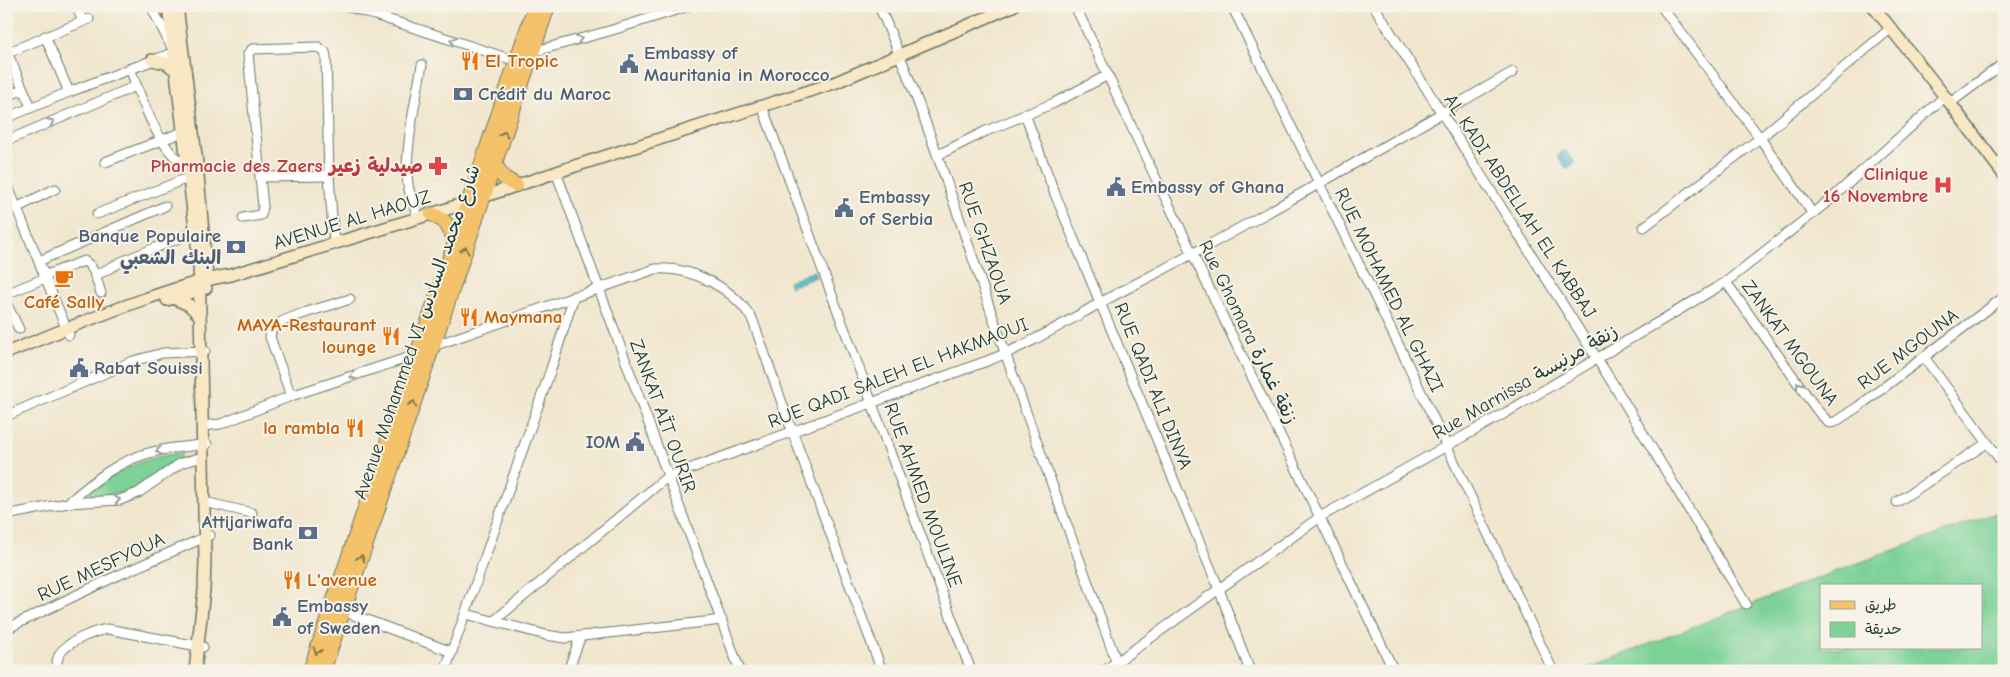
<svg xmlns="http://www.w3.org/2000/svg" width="2010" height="677" viewBox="0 0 2010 677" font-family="'Comic Neue','Playpen Sans Arabic',sans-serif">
<rect width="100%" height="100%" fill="#f7f3e8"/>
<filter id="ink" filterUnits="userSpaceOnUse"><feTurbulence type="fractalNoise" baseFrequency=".02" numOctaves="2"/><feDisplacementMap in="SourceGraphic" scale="10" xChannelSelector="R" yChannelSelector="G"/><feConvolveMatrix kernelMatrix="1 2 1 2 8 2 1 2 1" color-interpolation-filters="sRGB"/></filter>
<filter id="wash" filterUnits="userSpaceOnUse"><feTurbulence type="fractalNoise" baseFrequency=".0096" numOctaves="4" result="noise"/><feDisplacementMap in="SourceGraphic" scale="20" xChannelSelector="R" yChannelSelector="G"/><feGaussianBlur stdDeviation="1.12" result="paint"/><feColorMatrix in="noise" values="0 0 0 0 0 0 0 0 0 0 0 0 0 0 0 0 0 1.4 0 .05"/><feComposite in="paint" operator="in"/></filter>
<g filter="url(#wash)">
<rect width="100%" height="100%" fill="#f1e6ce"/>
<g fill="#7cd297" stroke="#4e8866" fill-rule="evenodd">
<path d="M181,453V460L166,467L133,490L92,497L89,491C120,470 142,457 181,453Z"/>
<path d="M2004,510V671H1580L1828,574ZM1821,586H1981V648H1821Z"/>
</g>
<g fill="#50b7ce" stroke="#387a81">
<polygon points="1565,150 1575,163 1567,169 1557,156"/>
<polygon points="814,271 816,277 790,287 788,282"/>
</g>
</g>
<g filter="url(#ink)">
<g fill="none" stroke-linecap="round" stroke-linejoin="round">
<g stroke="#68786a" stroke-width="11">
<g id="minor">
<polyline points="76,6 83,21"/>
<polyline points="151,6 172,48"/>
<polyline points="347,6 516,61"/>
<path d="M879,6C929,120 965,238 1006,355C1041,457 1080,559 1116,661"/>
<path d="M1075,6C1107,71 1135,137 1167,201C1243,357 1318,514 1394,671"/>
<polyline points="1232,6 1404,356 1553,671"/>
<polyline points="1374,6 1615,387 1746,604"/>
<polyline points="1661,6 1760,138 1813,214"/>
<polyline points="45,36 69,92"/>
<polyline points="6,50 31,107"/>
<polyline points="532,52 609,31 689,6"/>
<polyline points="7,53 89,19"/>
<path d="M130,68C138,90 164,167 192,164"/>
<polyline points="6,97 23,89"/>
<polyline points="1950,103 2004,63"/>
<polyline points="762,106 971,671"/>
<polyline points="1025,114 1055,194 1219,589 1250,671"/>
<polyline points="6,118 69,92 178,51"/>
<polyline points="6,141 136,86"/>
<polyline points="938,155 986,131 1054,103 1108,75"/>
<polyline points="105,162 188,130"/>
<polyline points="556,172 740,671"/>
<polyline points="260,177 329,176"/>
<polyline points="6,182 69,335"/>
<polyline points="18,207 55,189"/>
<polyline points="97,214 190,177"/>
<polyline points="243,218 261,215 263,207 248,54 252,49 318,47 325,52 326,57 329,176 334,244"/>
<path d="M418,218C415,207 410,196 408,185C404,152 416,98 422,65"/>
<polyline points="1644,227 1760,138 1890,29"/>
<polyline points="39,261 165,206"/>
<path d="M44,276L84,261C95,266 97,283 101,293"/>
<polyline points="95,276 121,262 196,231"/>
<polyline points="1726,282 1817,410 1829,423 1835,422 1859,406 2004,297"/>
<polyline points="6,294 45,278"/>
<polyline points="6,303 19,329"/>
<path d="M433,346L655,269C691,266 736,289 753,321L792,431L882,671"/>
<polyline points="1924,357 2004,465"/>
<path d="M291,396L270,337C271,333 271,329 275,326C287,316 333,305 350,299"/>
<polyline points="6,416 133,361 163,353 205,351"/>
<polyline points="202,426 221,424 291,396 416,355"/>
<polyline points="204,502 252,513"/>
<polyline points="1897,502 1987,443"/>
<path d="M68,503C95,480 121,458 157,451C173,447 190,447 207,444"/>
<polyline points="6,515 68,503 120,500 138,493 181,463 203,457"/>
<polyline points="343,611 452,652"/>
<polyline points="466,614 546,635 565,638 722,620"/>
<path d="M494,621L667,477L987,361C1037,342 1081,312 1128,288C1259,220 1386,145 1513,72"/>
<polyline points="6,629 112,578 210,535"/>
<path d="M55,671C56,666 57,660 59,655C66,642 94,631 108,629L203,647"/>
<polyline points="445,671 551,369 574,296"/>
<polyline points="568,671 580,638"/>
<polyline points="1104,671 1320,517 1507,412 1726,282 1831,199 1945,96"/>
</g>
</g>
<g stroke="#68786a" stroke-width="14">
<g id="secondary">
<polyline points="168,6 199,261 205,561 204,590 195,671"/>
<polyline points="177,6 197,164 207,277"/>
<polyline points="1873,6 1950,103 2004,175"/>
<polyline points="152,60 166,63 177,71"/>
<polyline points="173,298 189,305 200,316"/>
<polyline points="167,300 206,288"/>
<path d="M6,353C51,335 96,316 142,300C172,290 200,280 231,275L444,210L572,167L834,83L1013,6"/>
</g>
</g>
<g stroke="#68786a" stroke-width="16">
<g id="primary">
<polyline points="494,163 504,178 516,185"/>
<polyline points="432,214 445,222 455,239"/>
<polyline points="310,671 535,6"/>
<polyline points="323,671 548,6"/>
</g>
</g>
<use href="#minor" stroke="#fff" stroke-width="9"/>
<use href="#secondary" stroke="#fae7c3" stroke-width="11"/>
<use href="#primary" stroke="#f3c26a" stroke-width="14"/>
</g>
<defs><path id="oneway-chevron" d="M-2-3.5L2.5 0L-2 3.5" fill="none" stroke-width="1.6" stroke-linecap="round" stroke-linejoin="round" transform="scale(1.25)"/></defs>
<g stroke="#8f9e9a">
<use href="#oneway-chevron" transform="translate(579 39) rotate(-15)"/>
<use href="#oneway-chevron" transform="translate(453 41) rotate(-162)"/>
<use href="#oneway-chevron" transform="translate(51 122) rotate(-23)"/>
<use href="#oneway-chevron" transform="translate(353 376) rotate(162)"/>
<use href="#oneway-chevron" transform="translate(1799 385) rotate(-125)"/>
<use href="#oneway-chevron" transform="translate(159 451) rotate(170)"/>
<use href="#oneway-chevron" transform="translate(117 500) rotate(-11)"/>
</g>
<g stroke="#7e794c">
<use href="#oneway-chevron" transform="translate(504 134) rotate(-71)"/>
<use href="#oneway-chevron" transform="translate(465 250) rotate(-71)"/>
<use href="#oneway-chevron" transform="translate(413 404) rotate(-71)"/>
<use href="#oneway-chevron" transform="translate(361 558) rotate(-71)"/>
<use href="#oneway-chevron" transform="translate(317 651) rotate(109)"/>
</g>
</g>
<defs>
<g id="restaurant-bare" transform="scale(1.5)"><path d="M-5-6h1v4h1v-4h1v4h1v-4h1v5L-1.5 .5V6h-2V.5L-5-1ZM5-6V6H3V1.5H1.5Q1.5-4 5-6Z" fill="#e8710a" stroke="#f7f3e8" stroke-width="2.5" paint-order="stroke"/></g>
<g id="civic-bare" transform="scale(1.5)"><path d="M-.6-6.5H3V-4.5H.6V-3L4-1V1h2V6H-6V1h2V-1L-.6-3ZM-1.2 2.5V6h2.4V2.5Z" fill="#5c6f8a" stroke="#f7f3e8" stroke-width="2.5" paint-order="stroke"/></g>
<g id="bank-bare" transform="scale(1.5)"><path d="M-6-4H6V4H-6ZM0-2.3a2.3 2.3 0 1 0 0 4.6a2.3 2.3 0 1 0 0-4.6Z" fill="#5c6f8a" stroke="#f7f3e8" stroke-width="2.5" paint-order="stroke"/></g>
<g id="pharmacy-bare" transform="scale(1.5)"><path d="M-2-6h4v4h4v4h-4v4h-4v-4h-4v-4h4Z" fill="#e0444e" stroke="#f7f3e8" stroke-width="2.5" paint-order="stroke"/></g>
<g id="hospital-bare" transform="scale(1.5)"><path d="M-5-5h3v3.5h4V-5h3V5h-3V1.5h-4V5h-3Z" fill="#e0444e" stroke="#f7f3e8" stroke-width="2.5" paint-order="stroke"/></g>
<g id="cafe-bare" transform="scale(1.5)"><path d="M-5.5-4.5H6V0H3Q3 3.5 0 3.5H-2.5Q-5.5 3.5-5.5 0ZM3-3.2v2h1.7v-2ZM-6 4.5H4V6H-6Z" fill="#e8710a" stroke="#f7f3e8" stroke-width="2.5" paint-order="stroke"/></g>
</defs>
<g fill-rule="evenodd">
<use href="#restaurant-bare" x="470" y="61"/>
<use href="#civic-bare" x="629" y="64"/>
<use href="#bank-bare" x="463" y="94"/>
<use href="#pharmacy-bare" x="438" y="166"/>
<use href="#hospital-bare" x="1943" y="185"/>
<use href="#civic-bare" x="1116" y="187"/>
<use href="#civic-bare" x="844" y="208"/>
<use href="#bank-bare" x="236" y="247"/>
<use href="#cafe-bare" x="64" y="278"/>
<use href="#restaurant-bare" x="469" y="317"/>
<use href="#restaurant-bare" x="391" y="336"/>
<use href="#civic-bare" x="79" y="368"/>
<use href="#restaurant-bare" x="355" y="428"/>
<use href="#civic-bare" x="635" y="442"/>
<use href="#bank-bare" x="308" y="533"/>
<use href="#restaurant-bare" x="292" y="580"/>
<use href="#civic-bare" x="282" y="617"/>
</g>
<g text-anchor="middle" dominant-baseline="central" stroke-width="4" stroke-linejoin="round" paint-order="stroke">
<g font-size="19" font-weight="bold" fill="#4e5e75" stroke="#f7f3e8" text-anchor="start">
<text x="644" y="53">Embassy of<tspan x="644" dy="22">Mauritania in Morocco</tspan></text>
<text x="478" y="94">Crédit du Maroc</text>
<text x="1131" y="187">Embassy of Ghana</text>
<text x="859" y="197">Embassy<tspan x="859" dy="22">of Serbia</tspan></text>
<text x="221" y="236" text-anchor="end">Banque Populaire<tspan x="221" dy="22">البنك الشعبي</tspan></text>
<text x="94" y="368">Rabat Souissi</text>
<text x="620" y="442" text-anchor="end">IOM</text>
<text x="293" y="522" text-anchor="end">Attijariwafa<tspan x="293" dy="22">Bank</tspan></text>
<text x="297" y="606">Embassy<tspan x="297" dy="22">of Sweden</tspan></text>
</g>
<g font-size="19" font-weight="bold" fill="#c56008" stroke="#f7f3e8" text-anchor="start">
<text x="485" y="61">El Tropic</text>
<text x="64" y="302" text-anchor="middle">Café Sally</text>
<text x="484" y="317">Maymana</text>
<text x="376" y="325" text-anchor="end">MAYA-Restaurant<tspan x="376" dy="22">lounge</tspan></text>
<text x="340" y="428" text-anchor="end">la rambla</text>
<text x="307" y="580">L'avenue</text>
</g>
<g font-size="19" font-weight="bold" fill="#be3a42" stroke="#f7f3e8" text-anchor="end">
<text x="423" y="166">Pharmacie des Zaers صيدلية زعير</text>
<text x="1928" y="174">Clinique<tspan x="1928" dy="22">16 Novembre</tspan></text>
</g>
<g font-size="19" fill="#1f3d34" stroke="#f7f3e8">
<text transform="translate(1520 206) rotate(57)">AL KADI ABDELLAH EL KABBAJ</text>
<text transform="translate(352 220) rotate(-17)">AVENUE AL HAOUZ</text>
<text transform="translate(985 243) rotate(71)">RUE GHZAOUA</text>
<text transform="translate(1389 290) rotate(64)">RUE MOHAMED AL GHAZI</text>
<text transform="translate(417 332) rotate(-71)">Avenue Mohammed VI شارع محمد السادس</text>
<text transform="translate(1248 332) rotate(64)">Rue Ghomara زنقة غمارة</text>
<text transform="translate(1790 343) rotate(54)">ZANKAT MGOUNA</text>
<text transform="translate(1908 349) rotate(-37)">RUE MGOUNA</text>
<text transform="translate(898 373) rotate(-21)">RUE QADI SALEH EL HAKMAOUI</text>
<text transform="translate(1525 382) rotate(-30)">Rue Marnissa زنقة مرنيسة</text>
<text transform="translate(1153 386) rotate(68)">RUE QADI ALI DINYA</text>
<text transform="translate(663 416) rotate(70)">ZANKAT AÏT OURIR</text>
<text transform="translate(923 495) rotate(70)">RUE AHMED MOULINE</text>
<text transform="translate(101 567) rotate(-25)">RUE MESFYOUA</text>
</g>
</g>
<rect width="2010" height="677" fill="none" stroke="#f7f3e8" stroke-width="25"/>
<rect x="1820" y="584" width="162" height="65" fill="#f7f3e8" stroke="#a1aaa0"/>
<rect x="1830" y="601" width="25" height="8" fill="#f3c26a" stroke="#a1aaa0"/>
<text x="1865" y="610" font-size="15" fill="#1f3d34">طريق</text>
<rect x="1830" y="622" width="25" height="15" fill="#7cd297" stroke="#a1aaa0"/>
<text x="1865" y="634" font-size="15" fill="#1f3d34">حديقة</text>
</svg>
